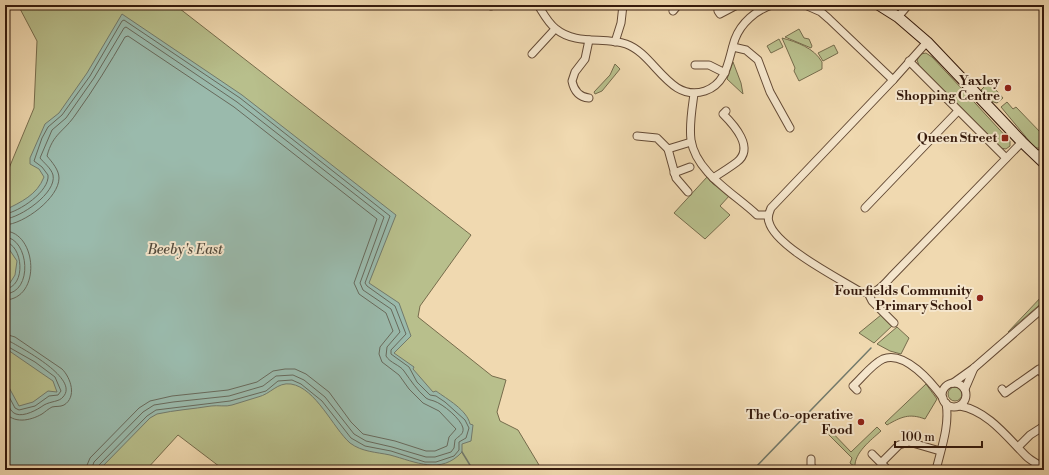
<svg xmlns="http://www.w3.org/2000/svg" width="1049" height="475" viewBox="0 0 1049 475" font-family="'Libre Bodoni',serif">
<rect width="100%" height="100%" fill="#f0d9b0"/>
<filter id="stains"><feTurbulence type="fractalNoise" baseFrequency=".005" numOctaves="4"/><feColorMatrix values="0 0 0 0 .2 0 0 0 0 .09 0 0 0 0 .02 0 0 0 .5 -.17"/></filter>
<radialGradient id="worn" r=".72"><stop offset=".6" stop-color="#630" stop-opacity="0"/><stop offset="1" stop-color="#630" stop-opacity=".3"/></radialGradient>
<g fill="#b8bf8c" stroke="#766c4c">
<polygon points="18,5 175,5 471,235 420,306 418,317 492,376 506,380 497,412 500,421 518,430 542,470 224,470 178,435 146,470 5,470 5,175 7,173 34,108 37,41"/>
<polygon points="799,29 804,38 809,39 812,46 811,48 785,37"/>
<path d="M782,38C797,42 814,48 822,62V69L799,81L794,71L795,68Z"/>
<polygon points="779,39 783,47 771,53 767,46"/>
<polygon points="834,45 838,53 823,61 818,53"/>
<polygon points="926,53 932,57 964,91 1010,141 1010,146 1006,149 1000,148 920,68 917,60 921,54"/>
<polygon points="733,62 741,83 743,94 727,79"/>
<polygon points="615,64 620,69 602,91 595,94 594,92 610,75"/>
<polygon points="989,82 1003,98 997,103 990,101 981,90"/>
<polygon points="1007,102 1013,109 1016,107 1042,134 1044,133 1044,144 1040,148 1035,148 1001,107"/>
<polygon points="707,177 713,184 730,195 720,206 730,215 705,239 674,213"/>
<polygon points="1044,294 1044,301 1008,332"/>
<polygon points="881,315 893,325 874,343 859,333"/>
<polygon points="897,327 909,338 901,354 890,351 877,344"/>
<path d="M926,384L937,399L925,419C909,413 901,417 887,425L885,423Z"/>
<circle cx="955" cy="394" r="7"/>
<path d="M826,426L851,452L877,427L881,431C871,440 854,453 855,467L850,463L852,458L823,429Z"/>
</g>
<path fill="#9abaac" stroke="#727a6c" d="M122,14L242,95L396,215L369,283L399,303L411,336L394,353L414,367L413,369L433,392L436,391C447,399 467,410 470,424L473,425L471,441L462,444V452C441,475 416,462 390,455C376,452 362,452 350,443C333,428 316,388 291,384C277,382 271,394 258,397C249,400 241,402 232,405C226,407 218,405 211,406C193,409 175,410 157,414L150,418L99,470H5V380L19,406L33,402L48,391L57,392L53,381L5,348V286L10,283L15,275L17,261L5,243V210C21,202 37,195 44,177L39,169L30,164V158L45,124L59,113L87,73Z"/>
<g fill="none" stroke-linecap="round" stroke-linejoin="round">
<g stroke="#686a5c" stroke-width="1">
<path d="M5,214C19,212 50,191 48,175L42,167L34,161L42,138L48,127L62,115L90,76L122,21L124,20L240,98L390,216L365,283L367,286L395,306L406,334L391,350V354L409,367L417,382L430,395L436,396L445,402L465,420L469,428L466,438L459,442V450L454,456L436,462H425L391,451L365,446L351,438L322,401L301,384L292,380L278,381L266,391L230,401L156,410L147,416L98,466L97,470"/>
<path d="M5,219C20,218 57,193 53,175C51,168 44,163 40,158L52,130L66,118L94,78L124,28L126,27L237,102L384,217L360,283L363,290L391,309L400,332L387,347L386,356C390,363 400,365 404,371C411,381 417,390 426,398C429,400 431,400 434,401C443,404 461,419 463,428C464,435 458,436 455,440L454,448L451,452L435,457H426L392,447L366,441L354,434L325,397L304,380L293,375L276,376L263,386L229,396L173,402L154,405L143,412L94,462L91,470"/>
<path d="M5,225C24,224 59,198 59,178C59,170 52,162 47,156C53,133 64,132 76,114C94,89 110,63 125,37L128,36L234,107L377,219L354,283L359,294L386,313L393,331L380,347L379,354L382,362L399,375L409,389L423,403L439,411L456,429L449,437L447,446L435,451H426L395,441L363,434L351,422L329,392L306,374L295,369H285L273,371L257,382L228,390L172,396L150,401L139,408L90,458L85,470"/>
<path d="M5,231C37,232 42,299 5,300"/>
<path d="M5,237C29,238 34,293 5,294"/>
<path d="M5,242C23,244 27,287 5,289"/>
<path d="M5,334L15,337L62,369C71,378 77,397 64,405C60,407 56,406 52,407C48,409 45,412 42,414C30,421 13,424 5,412"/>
<path d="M5,340L11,342C23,349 80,379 63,397C59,402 51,401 44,405C37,410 24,417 16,414C10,412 8,404 5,399"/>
<polyline points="5,345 35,362 55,377 61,391 58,395 49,396 35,406 19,410 15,408 5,389"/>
</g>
<g stroke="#727a6c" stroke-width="1.5">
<polyline points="462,452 473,470"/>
<polyline points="753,470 871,348"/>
</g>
<g stroke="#644a35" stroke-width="9">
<g id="street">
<path d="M538,5C543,13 548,23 556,29C575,45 604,37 626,44C655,54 669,103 705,91C728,83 728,59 735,39C741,23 756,10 772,5"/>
<polyline points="805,5 821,12 829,19 893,80"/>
<polyline points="491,6 492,5"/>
<polyline points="673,11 678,5"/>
<polyline points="718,11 720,14 737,5"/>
<polyline points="898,17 908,5"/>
<path d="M589,40L585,59L575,72L572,81C574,91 579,97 589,98"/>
<polyline points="615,42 621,23 623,5"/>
<path d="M927,42L893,80L771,208C769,213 767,217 769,222C775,246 838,278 859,291C874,297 882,287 891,277L1022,142"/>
<polyline points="733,47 746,50 758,60 770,92 790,128"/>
<polyline points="532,54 555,29"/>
<polyline points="909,61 1006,158"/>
<polyline points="695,65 709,65 725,73"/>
<path d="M694,94C692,109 689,125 691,140C696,173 735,194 757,215H768"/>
<polyline points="637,136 657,138 668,149 691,142"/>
<polyline points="668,149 676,178 688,192"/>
<polyline points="1038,156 1044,150"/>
<polyline points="674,173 690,167"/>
<path d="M713,178C721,173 729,168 737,162C755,148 734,125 723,114L726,111"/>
<polyline points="865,208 958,111"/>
<polyline points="868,293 872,301 894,323"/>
<circle cx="954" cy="395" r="12"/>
<polyline points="953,383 974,368 1044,307"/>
<polyline points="965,389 974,368"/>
<polyline points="1002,389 1005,393 1039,369 1044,376"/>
<path d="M857,390L853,386C862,378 872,364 883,359C905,350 932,383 943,398"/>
<path d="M960,406C988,411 1007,437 1026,456C1031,461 1038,464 1044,468"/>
<polyline points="1018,447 1030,435 1044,426"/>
<polyline points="872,454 881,463 899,445 909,442 940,451"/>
<polyline points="811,459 811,466 815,470"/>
<polyline points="881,463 888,470"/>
<path d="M936,470C941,449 950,425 946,403"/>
</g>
</g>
<g stroke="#351a0c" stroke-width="12">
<polyline id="secondary" points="879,5 898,17 927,42 1022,142 1044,163"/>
</g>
<use href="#street" stroke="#f5e6cc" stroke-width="7"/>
<use href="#secondary" stroke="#f5e6cc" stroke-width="10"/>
</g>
<g fill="#8f2418" stroke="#f5e6cc" stroke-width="1.5">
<circle cx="1008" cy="88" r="4"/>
<rect x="1001" y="134" width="8" height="8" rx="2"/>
<circle cx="980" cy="298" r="4"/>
<circle cx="861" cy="422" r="4"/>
</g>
<g text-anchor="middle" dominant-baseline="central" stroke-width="4" stroke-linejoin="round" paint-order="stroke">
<g font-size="13" font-weight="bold" fill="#351a0c" stroke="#f5e6cc" text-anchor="end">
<text x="1000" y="81">Yaxley<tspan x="1000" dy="15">Shopping Centre</tspan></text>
<text x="997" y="138">Queen Street</text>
<text x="972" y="291">Fourfields Community<tspan x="972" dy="15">Primary School</tspan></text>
<text x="853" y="415">The Co-operative<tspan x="853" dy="15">Food</tspan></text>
</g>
<g font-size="14" font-style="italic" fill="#534a3c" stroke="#f5e6cc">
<text x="185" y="250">Beeby's East</text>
</g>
</g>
<rect width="1049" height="475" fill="none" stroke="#f0d9b0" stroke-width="20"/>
<rect x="6" y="6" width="1037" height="463" fill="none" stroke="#351a0c" stroke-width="2"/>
<rect x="10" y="10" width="1029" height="455" fill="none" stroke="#351a0c"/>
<path d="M895 441v6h87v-6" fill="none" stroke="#351a0c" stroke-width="2"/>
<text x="901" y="441" font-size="12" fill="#351a0c" stroke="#f5e6cc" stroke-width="3" paint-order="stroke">100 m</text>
<rect width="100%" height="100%" filter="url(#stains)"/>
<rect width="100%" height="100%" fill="url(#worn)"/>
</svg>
